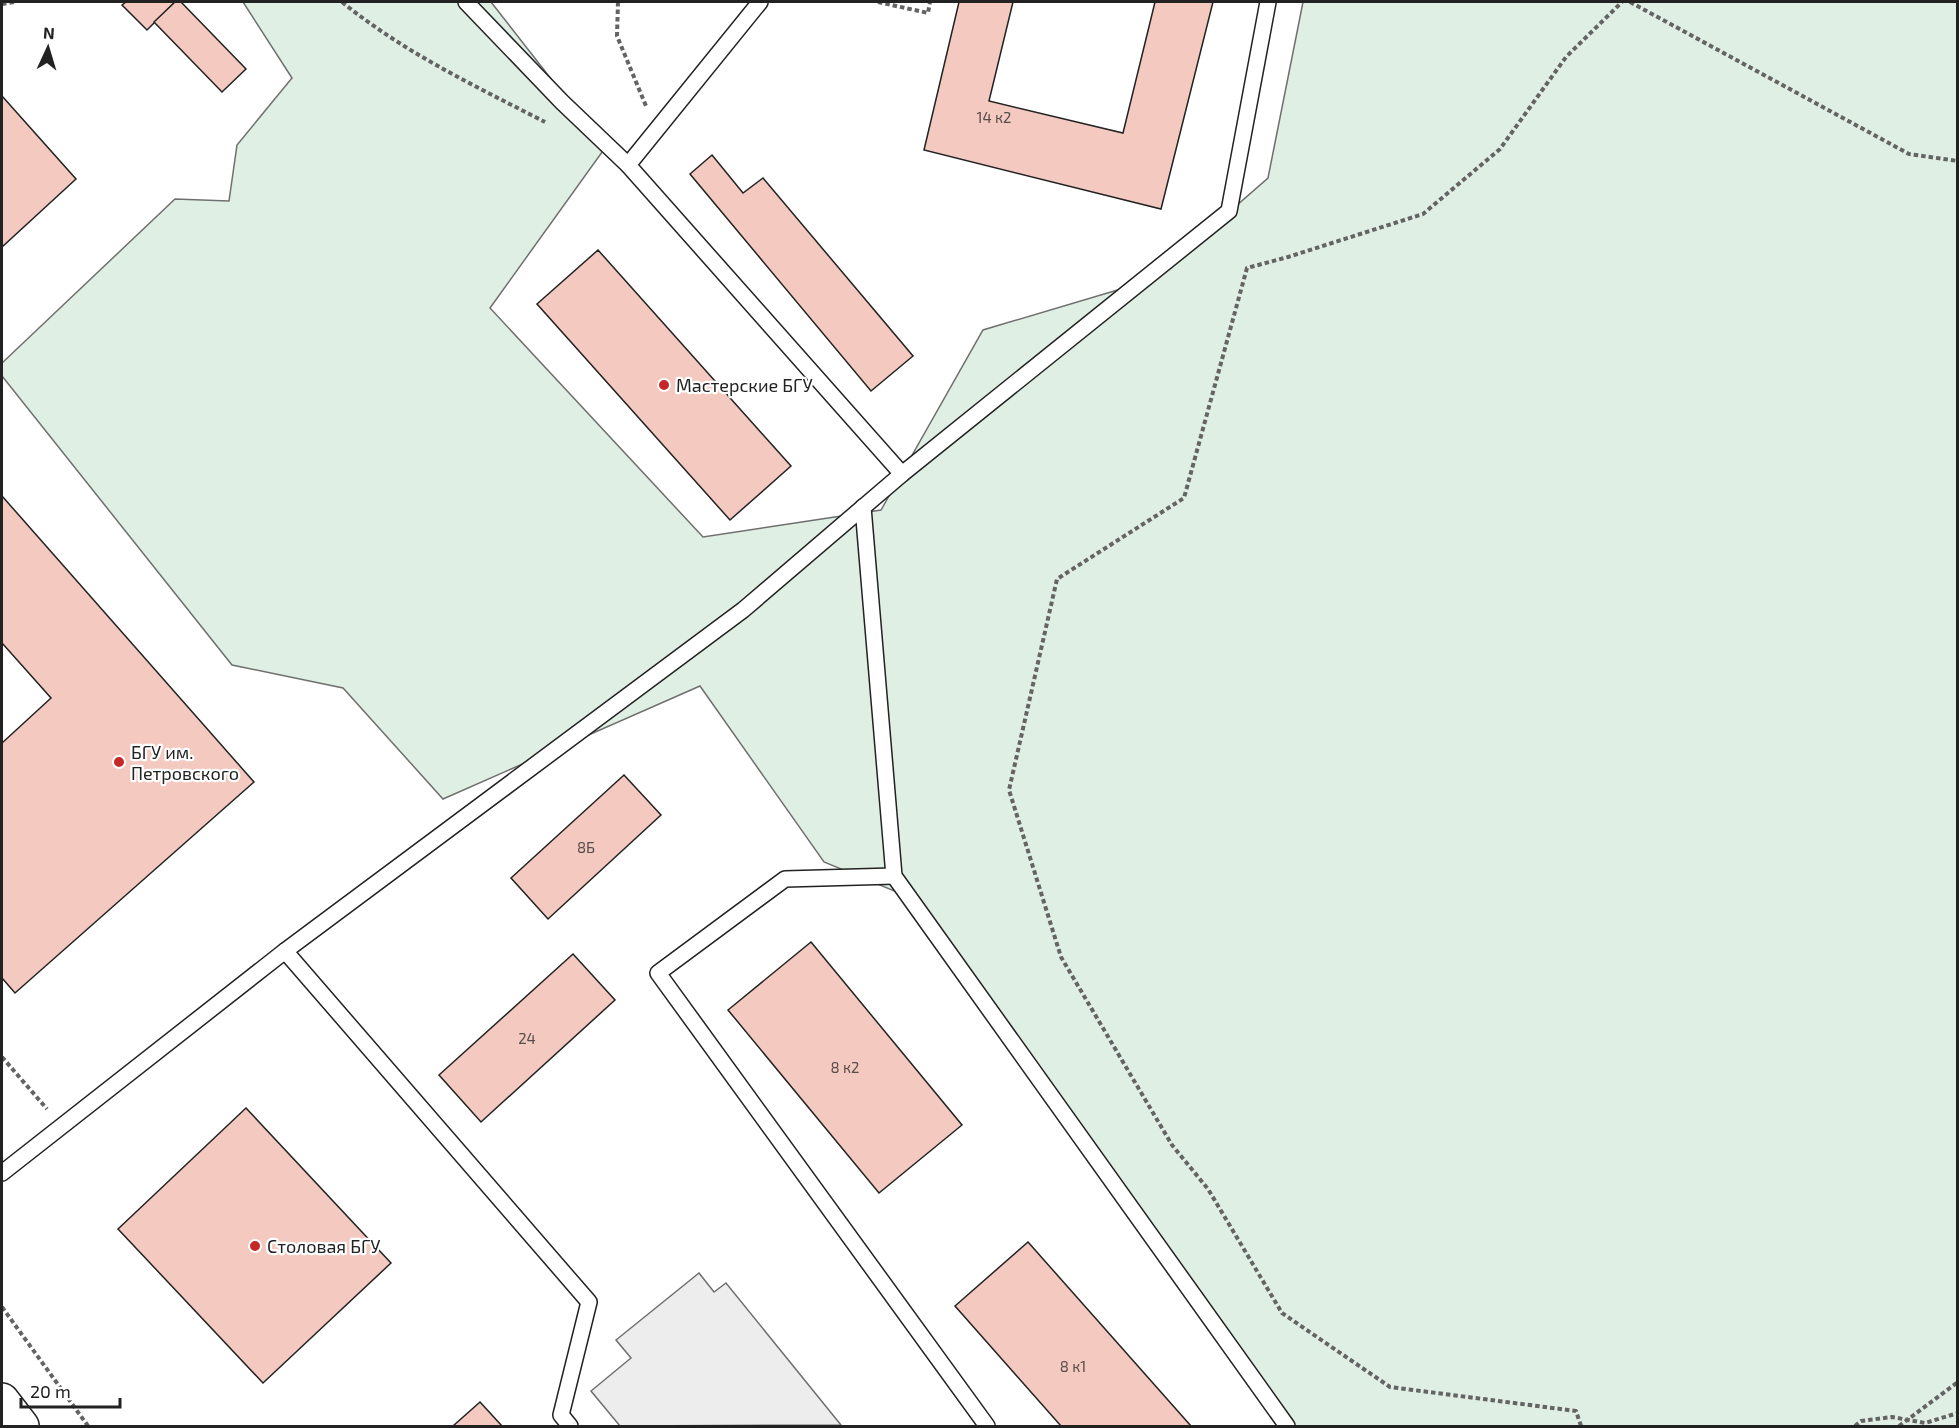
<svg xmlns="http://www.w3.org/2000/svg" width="1959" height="1428" viewBox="0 0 1959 1428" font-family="'Exo 2',sans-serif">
<rect width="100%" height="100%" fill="#fff"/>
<polygon fill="#e0efe3" stroke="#6f6f6f" stroke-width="1.5" points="243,2 491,2 605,148 490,308 703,537 881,510 983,330 1151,280 1268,178 1303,2 1957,2 1957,1426 1287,1426 897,892 824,862 700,686 443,799 343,688 232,665 2,376 2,363 175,199 229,201 237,145 292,78"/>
<polygon fill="#ededed" stroke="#6f6f6f" stroke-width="1.5" points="699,1273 714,1292 726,1283 841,1425 620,1426 591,1391 631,1358 616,1340"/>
<g fill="#f3c9c0" stroke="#222" stroke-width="1.5">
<polygon points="126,2 175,2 147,30 122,5"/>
<polygon points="175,2 181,2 246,69 222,92 154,22"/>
<polygon points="959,2 1013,2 989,101 1123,133 1155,2 1213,2 1161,209 924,150"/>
<polygon points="2,96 76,179 2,247"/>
<polygon points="712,155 743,193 763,178 913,356 871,391 690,174"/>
<polygon points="598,250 791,466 730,520 537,304"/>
<polygon points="2,496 254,782 15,993 2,978 2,743 51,698 2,643"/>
<polygon points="624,775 661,815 548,919 511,878"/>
<polygon points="811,942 962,1125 879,1193 728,1010"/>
<polygon points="573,954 615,1000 481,1122 439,1075"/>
<polygon points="246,1108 391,1263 263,1383 118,1229"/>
<polygon points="1028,1242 1191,1426 1061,1426 955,1306"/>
<polygon points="480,1402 502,1426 453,1426"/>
</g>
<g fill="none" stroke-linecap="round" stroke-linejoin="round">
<g stroke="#222" stroke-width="18">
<g id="service">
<polyline points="466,2 562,102 628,165"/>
<polyline points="760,2 628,165 902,474"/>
<polyline points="863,507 894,876 1287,1426"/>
<polyline points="894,876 785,879 658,973 987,1426"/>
<polyline points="285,951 743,610 902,474 1229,211 1268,2"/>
<polyline points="2,1173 285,951 589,1302 561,1415 570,1426"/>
</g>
</g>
<g stroke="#222" stroke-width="36">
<polyline id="primary" points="2,1400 22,1426"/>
</g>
<g stroke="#646464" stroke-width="4" stroke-dasharray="4.5 3" stroke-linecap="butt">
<path d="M342,2C405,53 473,85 545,122"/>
<polyline points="618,2 617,36 646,106"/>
<polyline points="878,2 928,13 930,2"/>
<polyline points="1630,2 1909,154 1958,161"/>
<polyline points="2,4 14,2"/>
<polyline points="2,1057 47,1109"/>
<polyline points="2,1307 88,1426"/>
<polyline points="1581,1426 1576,1411 1390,1387 1282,1313 1208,1189 1172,1145 1061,957 1009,790 1057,579 1184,498 1247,268 1288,257 1423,214 1500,149 1566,57 1622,2"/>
<polyline points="1855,1426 1861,1421 1892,1417 1925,1423 1958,1413"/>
<polyline points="1899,1426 1958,1382"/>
</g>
<use href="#service" stroke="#fff" stroke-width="15"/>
<use href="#primary" stroke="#fff" stroke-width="33"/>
</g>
<g fill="#c62828" stroke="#fff" stroke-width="2">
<circle cx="664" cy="385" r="6"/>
<circle cx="119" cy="762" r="6"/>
<circle cx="255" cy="1246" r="6"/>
</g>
<g text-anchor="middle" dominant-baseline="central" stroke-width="4.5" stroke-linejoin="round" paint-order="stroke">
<g font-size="15" fill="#564c4a">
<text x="994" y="117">14 к2</text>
<text x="586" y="847">8Б</text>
<text x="527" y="1038">24</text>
<text x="845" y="1067">8 к2</text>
<text x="1073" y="1366">8 к1</text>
</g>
<g font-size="18" fill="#222" stroke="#fff" text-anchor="start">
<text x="676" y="385">Мастерские БГУ</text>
<text x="131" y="752">БГУ им.<tspan x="131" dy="21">Петровского</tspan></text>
<text x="267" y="1246">Столовая БГУ</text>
</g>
</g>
<rect width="1959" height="1428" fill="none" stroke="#222222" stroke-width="6"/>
<g transform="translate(48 48) rotate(4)" stroke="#ffffff" stroke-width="4.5" paint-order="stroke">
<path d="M0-4.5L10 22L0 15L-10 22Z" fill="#222222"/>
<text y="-9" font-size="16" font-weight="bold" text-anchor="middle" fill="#222222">N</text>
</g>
<path d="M21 1398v9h99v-9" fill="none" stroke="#222222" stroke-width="3"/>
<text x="30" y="1398" font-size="18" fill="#222222" stroke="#ffffff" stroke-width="4.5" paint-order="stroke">20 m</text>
</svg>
